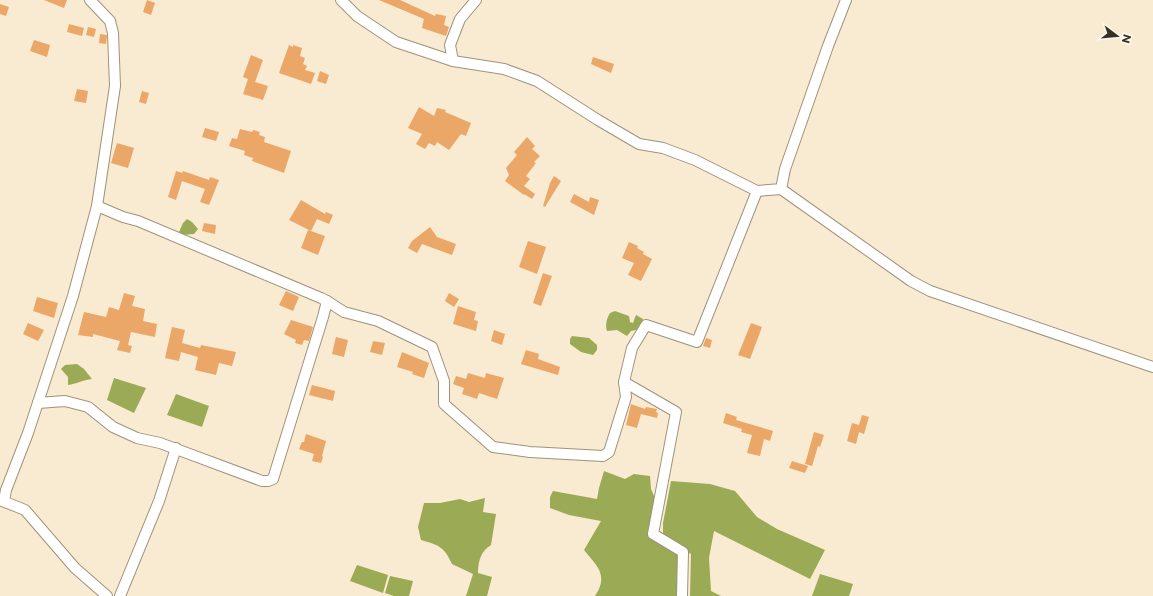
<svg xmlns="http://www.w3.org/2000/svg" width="1153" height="596" viewBox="0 0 1153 596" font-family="Montserrat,sans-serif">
<rect width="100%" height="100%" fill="#f9ebd2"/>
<g fill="#9baa54">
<polygon points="187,219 192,222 198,229 194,234 182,235 179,232 183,223"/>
<path d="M615,311L629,316L630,322L633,323L636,315L643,319L640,329L631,331L627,336L617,330L607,331C605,324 607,318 610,313Z"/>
<polygon points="572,336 589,338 597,345 597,350 593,355 581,352 570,344 570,339"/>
<path d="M77,364L84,369L92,379C83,380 76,384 68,385V377L61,369L65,365Z"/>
<polygon points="114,378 146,388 134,413 107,400"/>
<polygon points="176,394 209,406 202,427 167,415"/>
<path d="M604,471L625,479L634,474L650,476L651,489L658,505L654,538L673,551L682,560V596H595C609,575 597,566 584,550L601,521L569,515L550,508V497L553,491L597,499L599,488Z"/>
<polygon points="671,481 710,484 735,491 757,517 777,529 825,550 810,579 714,531 709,558 711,591 721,596 690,596 691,554 663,537 663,523"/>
<path d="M485,498L483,512L496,514L491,545C481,551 478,561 478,573L492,577L487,596H466L473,574L452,564C444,546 438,545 421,540L418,527L424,503H440L460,499L469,502Z"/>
<polygon points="357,565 388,575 383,593 350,581"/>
<polygon points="820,574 853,584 849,596 812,596"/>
<polygon points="390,576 413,581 409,596 394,596 385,593"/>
</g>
<g fill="#eaa767">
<polygon points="44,0 67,0 64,8"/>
<polygon points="147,0 155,3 151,15 143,12"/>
<polygon points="379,0 400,0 435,16 436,14 446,16 444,25 449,27 446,36 422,28 424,19"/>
<polygon points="0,4 9,7 6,16 0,14"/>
<polygon points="69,24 84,28 82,36 67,32"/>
<polygon points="88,27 96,29 94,37 86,35"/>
<polygon points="100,34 107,35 106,44 99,43"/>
<polygon points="34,40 50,45 47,57 30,51"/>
<polygon points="289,45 293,47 293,45 302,48 300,56 305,58 303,64 307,66 305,70 315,73 311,84 279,73"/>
<polygon points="251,55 263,60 255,82 268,86 263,100 243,94 248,79 243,77"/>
<polygon points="593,57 614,64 611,73 591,64"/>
<polygon points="320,71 329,75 326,84 317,81"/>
<polygon points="77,89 88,91 86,103 74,101"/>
<polygon points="142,91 149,93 146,104 139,102"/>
<polygon points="419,107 434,116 437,108 446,110 445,112 471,123 466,136 461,134 449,150 437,142 435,146 429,143 425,149 416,144 422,134 408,128"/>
<polygon points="205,128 219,132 216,141 202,137"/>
<polygon points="240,129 252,132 253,130 260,132 259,135 265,137 264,142 291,151 284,173 252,161 253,158 244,155 245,151 229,146 232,138 237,139"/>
<polygon points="527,137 535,146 532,149 540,156 534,162 536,163 526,176 530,179 524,186 535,194 532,199 524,194 524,195 505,181 509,175 506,168 517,155 514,152"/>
<polygon points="117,143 134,148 128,168 111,163"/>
<polygon points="176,171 182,173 183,171 209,180 210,177 219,180 209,205 200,202 205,189 182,181 176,200 168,197"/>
<polygon points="554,176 561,181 545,207 543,206 550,183"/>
<polygon points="574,194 589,202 590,197 599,200 594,215 570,202"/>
<polygon points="301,200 325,214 326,212 333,215 329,224 317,219 311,231 289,220"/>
<polygon points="204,223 216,225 215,234 202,231"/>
<polygon points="430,227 437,237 456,244 452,255 422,244 417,253 408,248 412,241"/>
<polygon points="308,230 325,236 318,255 301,248"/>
<polygon points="528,241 546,247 537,274 519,267"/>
<polygon points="629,242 638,246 637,248 644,252 643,254 652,259 641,281 628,275 634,263 622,258"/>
<polygon points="543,273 552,276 541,306 533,303"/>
<polygon points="286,291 299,297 293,311 279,305"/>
<polygon points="124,293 135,296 132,306 145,309 143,321 157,324 155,337 131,332 128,345 132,346 130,353 117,350 120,341 93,334 93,337 78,335 84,312 106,317 109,307 119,310"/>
<polygon points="449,293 459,299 454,307 445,301"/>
<polygon points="37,297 58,303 54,318 33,311"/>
<polygon points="458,306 476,312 474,320 478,321 476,331 453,324"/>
<polygon points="291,320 313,327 309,341 304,340 302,345 295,343 296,340 284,334"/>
<polygon points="28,323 44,330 38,341 23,334"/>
<polygon points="751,323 762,327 750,359 738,355"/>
<polygon points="172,327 185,330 182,343 200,348 201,345 236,352 232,366 219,363 216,375 195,370 198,357 181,352 179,361 165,358"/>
<polygon points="494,330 505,334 502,345 491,341"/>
<polygon points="336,337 348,340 344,357 332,354"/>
<polygon points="706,338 712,340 710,348 703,346"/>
<polygon points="373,341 385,343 382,355 370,352"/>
<polygon points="526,350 539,354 538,359 560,367 558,375 521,364"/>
<polygon points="402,352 429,363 424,378 412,374 413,372 397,367"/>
<polygon points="468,373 485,378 486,373 504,378 497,399 479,393 477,399 462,394 464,388 453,384 456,376 466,379"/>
<polygon points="312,385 335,391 333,401 309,395"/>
<polygon points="631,404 645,409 646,407 657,409 656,412 658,413 657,418 641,414 637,428 626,425"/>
<polygon points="726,413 737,417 736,420 773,431 770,441 764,439 760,456 747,453 752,435 741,432 742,429 723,423"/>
<polygon points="862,415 869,417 864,434 859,432 856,444 847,441 852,423 859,425"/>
<polygon points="814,432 824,435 820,447 818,446 812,466 805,464"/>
<polygon points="306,434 326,441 322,456 323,457 321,463 312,461 314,454 299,449 302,442 304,442"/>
<polygon points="792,461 808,466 805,473 789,468"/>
</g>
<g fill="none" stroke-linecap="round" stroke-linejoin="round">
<g stroke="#9f927b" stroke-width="12">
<g id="street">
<polyline points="341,0 357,16 396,42 453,61 504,69 537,81 598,120 639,144 663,148 695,160 757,191"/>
<polyline points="453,61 450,45 460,19 476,0"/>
<polyline points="781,189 911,281 930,291 1153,367"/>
<polyline points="327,301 344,312 378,321 432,347 444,381 444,404 493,447 530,452 603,456 609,452 626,397 624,382"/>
<polyline points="38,403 65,401 88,407 113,427 137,438 160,443 262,481 268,481 273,479 323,317 327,301 321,298 138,221 123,217 97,206"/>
<polyline points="0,500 25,510 75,568 107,596"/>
<polyline points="4,501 6,490 28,433 73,296 97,206 115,86 113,33 110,21 90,0"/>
<polyline points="120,596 159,501 176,448"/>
<polyline points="682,596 683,552 653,534 676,412 624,382 632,348 646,325 697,342 757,191 781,189 785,169 828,46 846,0"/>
</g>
</g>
<use href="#street" stroke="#fff" stroke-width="10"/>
</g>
<g transform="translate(1117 36) rotate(106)" stroke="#fff9ef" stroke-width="3" paint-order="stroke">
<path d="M0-3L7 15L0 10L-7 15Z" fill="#363027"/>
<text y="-6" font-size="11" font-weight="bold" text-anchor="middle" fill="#363027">N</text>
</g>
</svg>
